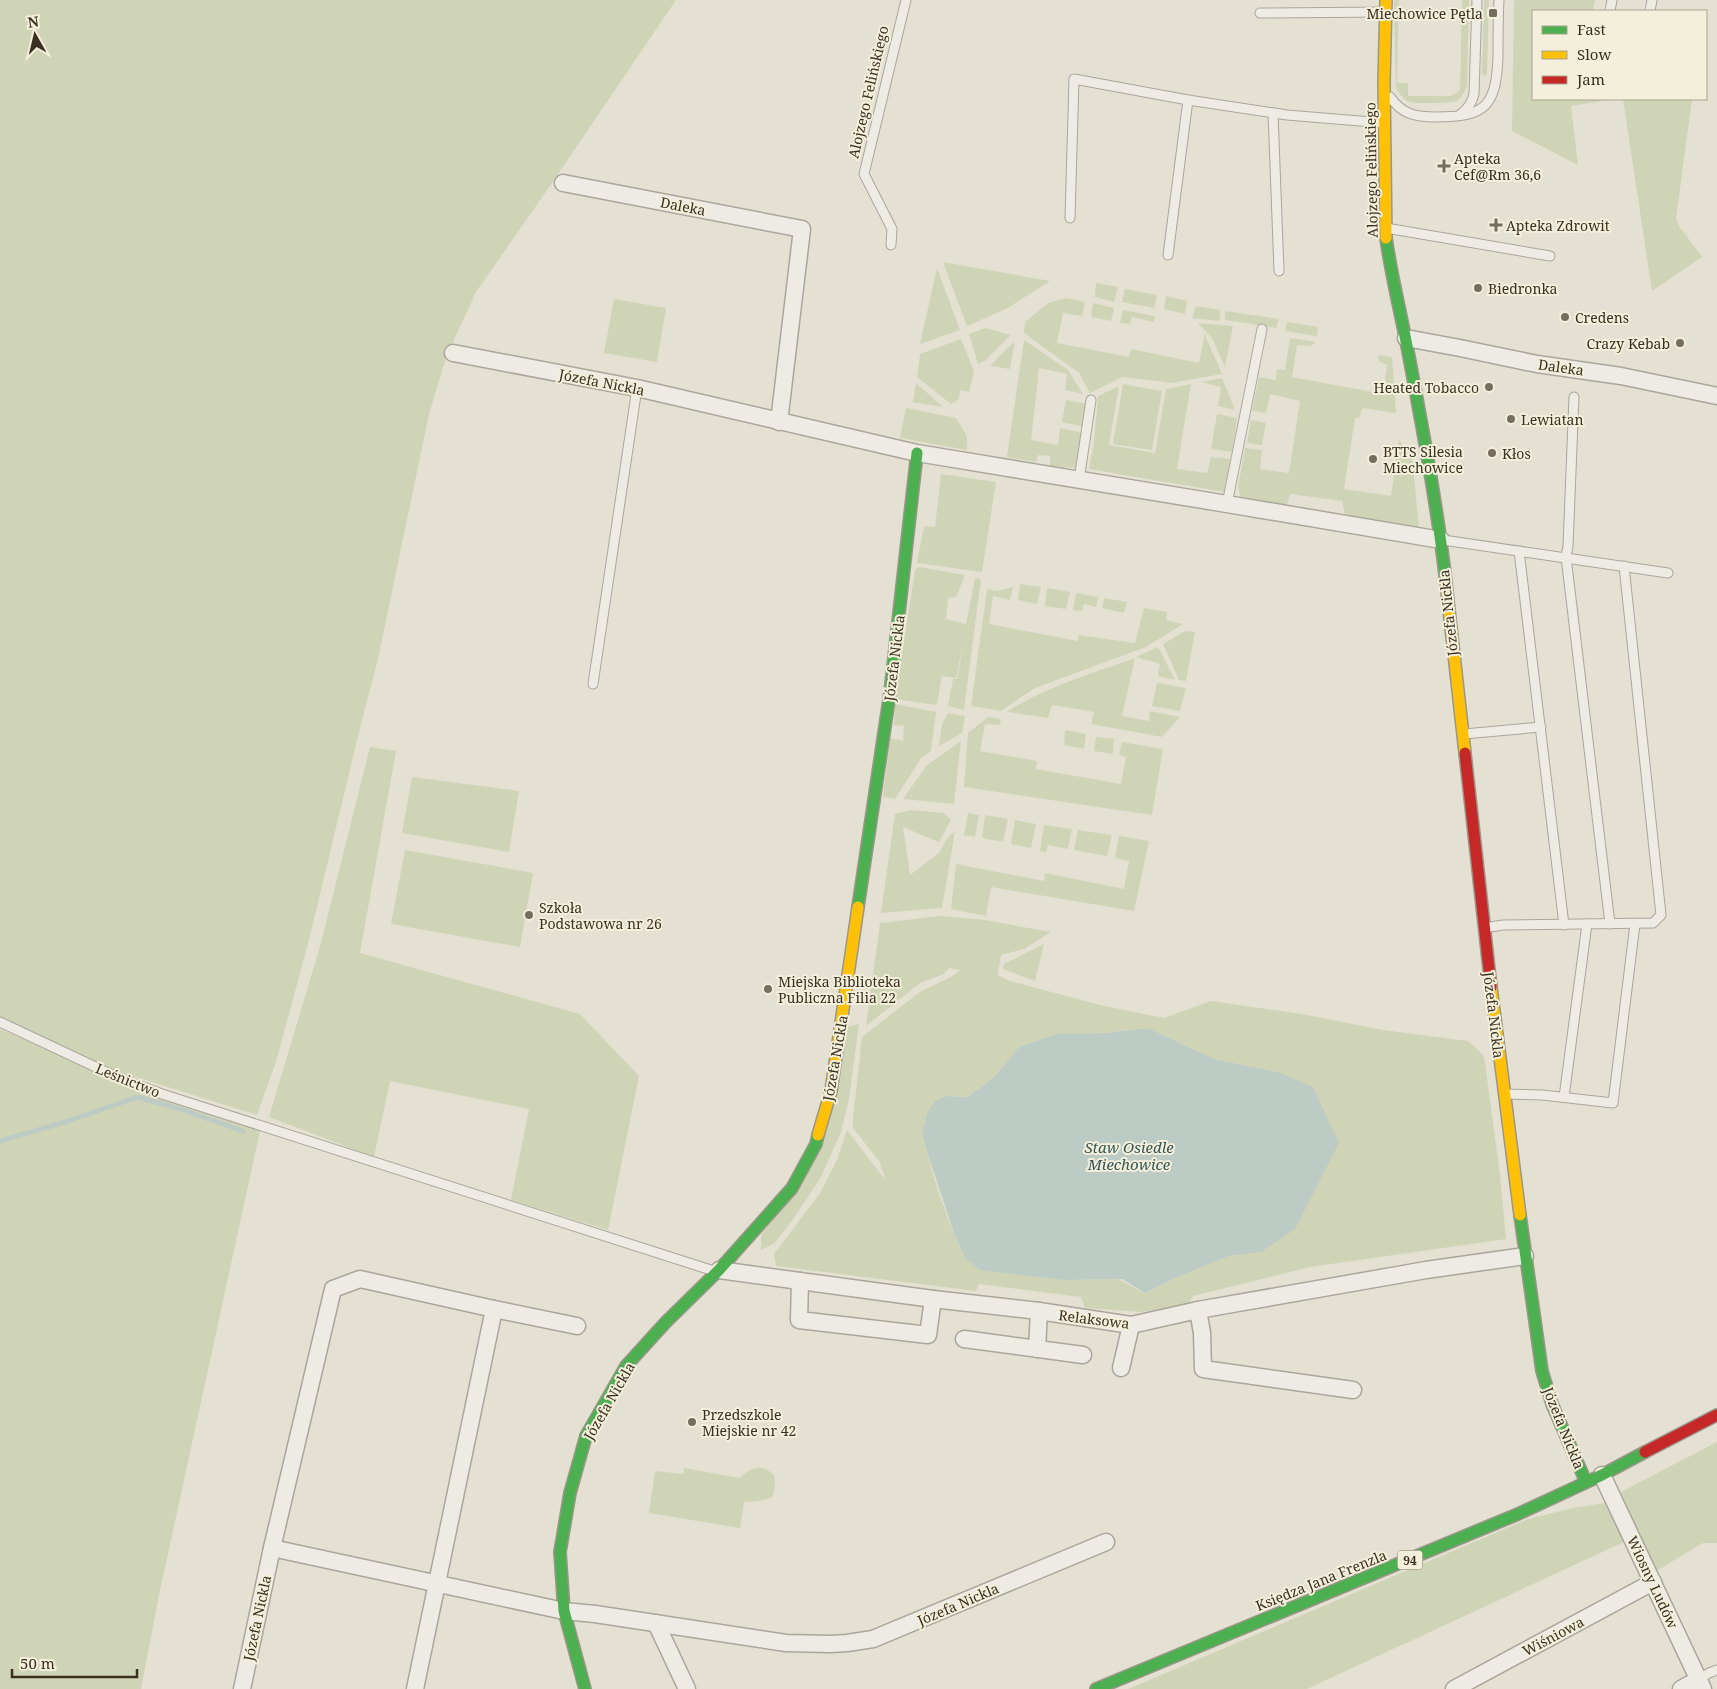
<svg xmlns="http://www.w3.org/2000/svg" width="1717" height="1689" viewBox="0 0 1717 1689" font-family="'Noto Serif',serif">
<rect width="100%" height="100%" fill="#e4e1d3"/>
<g fill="#d0d4b6" fill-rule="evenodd">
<polygon points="0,0 676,0 552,183 476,292 447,355 429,414 378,659 360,728 309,940 276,1062 257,1115 107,1068 0,1018"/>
<path d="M1394,0H1399L1397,83H1408V96H1450L1457,93L1460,89L1462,0H1469L1467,86L1462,96L1457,101C1450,103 1416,104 1409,102C1403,99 1399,93 1396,88Z"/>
<polygon points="1484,0 1489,0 1487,74 1485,76 1482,74"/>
<polygon points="1514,0 1595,0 1593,11 1533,11 1533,99 1615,99 1571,106 1578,165 1512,131"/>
<polygon points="1623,99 1692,99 1676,219 1679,226 1702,257 1652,291"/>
<polygon points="943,262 1050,281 1008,308 967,326"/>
<polygon points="937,268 960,330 920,344"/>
<polygon points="1096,283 1118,287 1114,302 1095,297"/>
<polygon points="1125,289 1157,295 1154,308 1122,302"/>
<polygon points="1166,296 1187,301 1185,314 1164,309"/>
<polygon points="1066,298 1085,302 1082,316 1063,313 1057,343 1129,357 1131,349 1199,363 1204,339 1204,333 1222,374 1172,383 1123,377 1090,393 1079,373 1024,333 1025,322 1048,303"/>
<polygon points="614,299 666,308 657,362 604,353"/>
<polygon points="1093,303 1114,308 1111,321 1091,317"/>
<polygon points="1196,306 1220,310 1220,321 1192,318"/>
<polygon points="1123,310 1155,316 1154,322 1132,317 1130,324 1120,323"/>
<polygon points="1225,311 1279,319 1276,328 1225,320"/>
<polygon points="1287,322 1318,327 1317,336 1285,331"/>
<polygon points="1198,323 1233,326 1225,367 1212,338"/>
<polygon points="985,328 1011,335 986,360 978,364 969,334"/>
<polygon points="1290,338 1316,342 1311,346 1297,345 1292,377 1383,394 1387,365 1378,361 1379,355 1392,357 1396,413 1362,408 1359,418 1355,418 1344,489 1391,496 1399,438 1403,447 1411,447 1419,528 1345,515 1342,501 1290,494 1286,507 1241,498 1238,487 1245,448 1262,450 1260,469 1289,473 1300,401 1270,394 1266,413 1252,411 1259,377 1276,380 1277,369 1285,370"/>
<polygon points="961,339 974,371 969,392 961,390 958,400 951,404 917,377 920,354"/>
<polygon points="1024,340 1068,370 1083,394 1065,390 1067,374 1039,368 1031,440 1058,445 1060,428 1083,433 1077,468 1050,466 1050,456 1038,455 1036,462 1007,457"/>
<polygon points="1015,341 1010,369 990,366"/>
<polygon points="1222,378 1235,410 1218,406 1221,387 1201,382"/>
<polygon points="916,383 943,407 913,402"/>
<polygon points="1123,384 1162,391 1152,450 1113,444"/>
<polygon points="1191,384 1177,469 1207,473 1211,457 1230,459 1225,492 1089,469 1094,442 1098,396 1119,386 1109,445 1155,453 1166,389"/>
<polygon points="1066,400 1088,404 1085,427 1062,422"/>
<polygon points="906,408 956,418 967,436 967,450 900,438"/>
<polygon points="1217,414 1237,418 1232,452 1211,449"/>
<polygon points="1251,420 1266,423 1262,445 1247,443"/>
<polygon points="941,474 996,482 982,572 917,563 924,526 935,527"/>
<polygon points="919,567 965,575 956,597 948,598 946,619 966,624 975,578 981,579 964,710 948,706 953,679 957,679 964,639 956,678 942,676 937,705 895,699 915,570"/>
<polygon points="1020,584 1041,587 1037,604 1018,600"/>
<polygon points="1013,587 1010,600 993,596 989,624 1078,641 1078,635 1135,643 1144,608 1167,612 1166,620 1183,624 1146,647 1035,688 1001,711 971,706 987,589 997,591"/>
<polygon points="1047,588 1070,592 1066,609 1045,606"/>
<polygon points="1076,593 1098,597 1096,607 1084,604 1082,611 1073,610"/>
<polygon points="1104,598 1127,602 1124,613 1102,608"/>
<polygon points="1185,631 1195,632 1186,681 1179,680 1163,644"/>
<polygon points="1158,647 1175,680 1158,676 1160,664 1136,657"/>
<path d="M1135,658L1122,716L1149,721L1150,711L1180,717L1162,737L1091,724L1094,712L1052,705L1048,718L1007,712C1046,686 1091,674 1135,658Z"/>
<polygon points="1157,683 1186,688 1180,711 1152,706"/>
<polygon points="895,704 936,712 931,751 922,757 895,799 883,797 890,738 903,741 904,726 894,725"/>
<polygon points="948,713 965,716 962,733 939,746 942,724"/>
<polygon points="988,717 1001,719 1000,725 985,724 980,751 1037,761 1036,769 1121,784 1126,757 1119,755 1122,742 1163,749 1152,815 964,787 968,733"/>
<polygon points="1065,730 1086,734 1084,749 1064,745"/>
<polygon points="1096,737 1114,739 1113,754 1094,751"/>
<polygon points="961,741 954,804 903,799 927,765"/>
<polygon points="370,747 396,751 360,953 580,1014 639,1076 608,1230 511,1200 529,1109 390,1081 374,1157 269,1117 321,943"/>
<polygon points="412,777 519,791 509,852 402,833"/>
<polygon points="911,810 944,813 951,820 939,842 903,827 910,875 940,852 946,840 955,831 942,908 881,913 895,814"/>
<polygon points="968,813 979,815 975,837 964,835"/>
<polygon points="985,815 1008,819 1003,842 982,838"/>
<polygon points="1015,820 1036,824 1031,848 1011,844"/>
<polygon points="1044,825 1072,829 1068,849 1048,845 1046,852 1040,851"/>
<polygon points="1078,830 1112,835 1107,856 1074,850"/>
<polygon points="1119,836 1149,841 1134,911 991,887 986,916 951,909 956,864 1044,881 1045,873 1124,889 1129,861 1115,858"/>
<polygon points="405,850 533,873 520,947 391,924"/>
<path d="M940,916L985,920L1051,932L1024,949L1001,955L998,975L1010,981L1100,1005L1164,1018L1211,1001L1302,1014L1383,1030L1468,1041L1484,1056L1500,1175L1506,1239L1310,1267L1193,1296L1188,1305L1141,1312L1085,1308L1081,1297L979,1284L976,1291L776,1266L774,1254L820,1193L837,1160L847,1130L886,1181L879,1161L853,1128V1117L862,1037L921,991L951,977L960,970L949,968L944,974L920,983L866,1026L880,923ZM1148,1028L1214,1059L1278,1072L1261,1252L1229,1256L1175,1278L1145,1293L1118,1279L1063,1280L1033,1276L965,1258C946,1218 932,1175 922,1133L947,1096L968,1097L995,1076L1019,1047L1105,1033Z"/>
<polygon points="1044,944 1035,981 1003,969 1004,964"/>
<polygon points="859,1024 849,1099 841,1132 821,1177 794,1218 775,1243 761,1250 761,1235 792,1197 848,1027"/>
<polygon points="0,1029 151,1093 260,1131 159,1595 141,1689 0,1689"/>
<polygon points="1717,1442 1717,1543 1703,1543 1656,1571 1630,1515 1621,1492"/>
<path d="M684,1468L740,1478C752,1467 761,1463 774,1475L775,1487L772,1497C763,1501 755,1502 744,1502L740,1528L649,1513L655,1471L683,1474Z"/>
<polygon points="1605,1503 1624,1542 1307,1689 1128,1689 1528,1519 1573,1508"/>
</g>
<polygon fill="#bccbc4" points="1148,1028 1214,1059 1278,1072 1313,1087 1339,1143 1295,1229 1261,1252 1229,1256 1175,1278 1145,1293 1122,1279 1063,1280 980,1270 965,1258 954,1233 927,1152 922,1133 928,1112 935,1101 947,1096 968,1097 995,1076 1019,1047 1057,1034 1105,1033"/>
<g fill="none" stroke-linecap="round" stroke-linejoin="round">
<polyline stroke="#bccbc4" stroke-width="5" points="0,1141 65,1122 138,1097 177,1108 243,1131"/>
<g stroke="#aaa69b" stroke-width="11">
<g id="lane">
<polyline points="1610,11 1612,0"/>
<polyline points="1650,11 1652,0"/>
<polyline points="1260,13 1386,12"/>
<path d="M1390,97C1402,114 1415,117 1436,117C1485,117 1496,107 1498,57C1498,38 1498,19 1499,0"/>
<polyline points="1273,113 1279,271"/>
<path d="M1460,115C1468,109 1472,103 1474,94L1477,0"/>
<polyline points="1070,218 1074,79 1188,100 1287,115 1384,123"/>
<polyline points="1386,228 1550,256"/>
<polyline points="891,245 892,229 864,174 906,0"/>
<polyline points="1168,255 1188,100"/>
<polyline points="1574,397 1568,546 1566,557 1610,924"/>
<polyline points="1079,480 1091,400"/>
<polyline points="1227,504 1262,329"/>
<polyline points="1443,540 1668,573"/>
<polyline points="1519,551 1564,925"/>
<polyline points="593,684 637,388"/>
<polyline points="1464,734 1541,727"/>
<polyline points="1484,928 1503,925 1653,923 1661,915 1624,566"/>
<polyline points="0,1022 119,1078 162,1094 714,1271"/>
<polyline points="1505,1094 1542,1095 1613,1103 1635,924"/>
<polyline points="1564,1097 1587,924"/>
<polyline points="1699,1679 1709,1673 1717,1670"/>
</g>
</g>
<g stroke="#aaa69b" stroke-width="19">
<g id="street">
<polyline points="563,183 802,229 779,422"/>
<polyline points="1406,338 1460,348 1537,364 1621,376 1717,396"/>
<polyline points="453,353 637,388 917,453 1227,504 1441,540"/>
<polyline points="719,1270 933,1299 1039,1311 1131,1325 1198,1310 1426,1270 1525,1256"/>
<polyline points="800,1281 799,1320 928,1335 933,1299"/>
<polyline points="494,1309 577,1326"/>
<polyline points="1198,1310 1202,1333 1203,1369 1353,1390"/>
<polyline points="964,1339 1083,1355"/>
<polyline points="1037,1349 1039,1311"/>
<polyline points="1121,1368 1131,1325"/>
<polyline points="1602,1475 1703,1689"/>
<polyline points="272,1548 333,1289 360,1279 494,1309 415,1689"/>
<polyline points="656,1623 687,1689"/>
<polyline points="242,1689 272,1548 564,1611 595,1614 786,1643 830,1644 847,1643 873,1639 1106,1542"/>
<polyline points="1454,1689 1653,1582"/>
<polyline points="1681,1689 1699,1679"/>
</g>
</g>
<g stroke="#9a968a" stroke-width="14">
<g id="fast">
<path d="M1386,238C1391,274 1400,310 1407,346C1422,425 1437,504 1446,583"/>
<polyline points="858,907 890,693 917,453"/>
<polyline points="1520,1215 1542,1371 1552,1404 1586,1482"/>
<polyline points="585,1689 564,1611 560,1552 570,1493 586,1436 626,1366 666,1322 719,1270 792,1188 816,1144 818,1135"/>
<polyline points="1096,1689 1518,1514 1602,1475 1645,1452"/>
</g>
</g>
<g stroke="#9a968a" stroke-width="14">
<g id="slow">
<polyline points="1386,0 1384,82 1386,238"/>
<polyline points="1446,583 1465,753"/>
<polyline points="1491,987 1520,1215"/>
<polyline points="818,1135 831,1091 858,907"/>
</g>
</g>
<g stroke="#9a968a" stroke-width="14">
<g id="jam">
<polyline points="1465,753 1491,987"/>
<polyline points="1645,1452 1717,1415"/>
</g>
</g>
<use href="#lane" stroke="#edebe3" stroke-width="9"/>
<use href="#street" stroke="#edebe3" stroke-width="16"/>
<use href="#fast" stroke="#4caf50" stroke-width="11"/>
<use href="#slow" stroke="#ffc107" stroke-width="11"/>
<use href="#jam" stroke="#c62828" stroke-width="11"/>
</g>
<g fill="#756e60" stroke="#f4efda" stroke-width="2">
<rect x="1488" y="8" width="10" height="10" rx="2.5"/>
<path d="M1441.5 158.5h5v5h5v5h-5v5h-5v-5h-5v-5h5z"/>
<path d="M1493.5 217.5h5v5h5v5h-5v5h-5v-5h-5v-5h5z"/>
<circle cx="1478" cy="288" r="5"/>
<circle cx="1565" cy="317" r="5"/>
<circle cx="1680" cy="343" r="5"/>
<circle cx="1489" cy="387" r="5"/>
<circle cx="1511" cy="419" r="5"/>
<circle cx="1492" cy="453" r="5"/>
<circle cx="1373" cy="459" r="5"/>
<circle cx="529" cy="915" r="5"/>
<circle cx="768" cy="989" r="5"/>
<circle cx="692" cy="1422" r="5"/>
</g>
<g text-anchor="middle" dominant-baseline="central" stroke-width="4" stroke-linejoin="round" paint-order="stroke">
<rect fill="#f4efda" stroke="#716959" stroke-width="1" x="1397.5" y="1550.5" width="25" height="19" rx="4"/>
<g font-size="12" font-weight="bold" fill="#393022">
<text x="1410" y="1560">94</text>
</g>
<g font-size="14" fill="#393022" stroke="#f4efda" text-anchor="start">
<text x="1483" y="13" text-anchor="end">Miechowice Pętla</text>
<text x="1454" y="158">Apteka<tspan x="1454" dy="16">Cef@Rm 36,6</tspan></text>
<text x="1506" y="225">Apteka Zdrowit</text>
<text x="1488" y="288">Biedronka</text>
<text x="1575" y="317">Credens</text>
<text x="1670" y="343" text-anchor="end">Crazy Kebab</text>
<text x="1479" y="387" text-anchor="end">Heated Tobacco</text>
<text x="1521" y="419">Lewiatan</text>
<text x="1383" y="451">BTTS Silesia<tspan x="1383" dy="16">Miechowice</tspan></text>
<text x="1502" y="453">Kłos</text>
<text x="539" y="907">Szkoła<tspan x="539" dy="16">Podstawowa nr 26</tspan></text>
<text x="778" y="981">Miejska Biblioteka<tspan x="778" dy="16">Publiczna Filia 22</tspan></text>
<text x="702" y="1414">Przedszkole<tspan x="702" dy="16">Miejskie nr 42</tspan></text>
</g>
<g font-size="14" fill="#393022" stroke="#f4efda">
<text transform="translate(868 92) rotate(-77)">Alojzego Felińskiego</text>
<text transform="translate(1371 170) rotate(-91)">Alojzego Felińskiego</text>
<text transform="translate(683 206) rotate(11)">Daleka</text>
<text transform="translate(1561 367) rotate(8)">Daleka</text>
<text transform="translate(602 382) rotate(11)">Józefa Nickla</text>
<text transform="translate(1448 613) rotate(-96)">Józefa Nickla</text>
<text transform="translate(894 658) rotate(-83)">Józefa Nickla</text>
<text transform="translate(1494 1015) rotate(83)">Józefa Nickla</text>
<text transform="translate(835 1058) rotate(-80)">Józefa Nickla</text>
<text transform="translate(128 1080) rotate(22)">Leśnictwo</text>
<text transform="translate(1094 1319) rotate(7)">Relaksowa</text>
<text transform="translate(609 1401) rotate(-60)">Józefa Nickla</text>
<text transform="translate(1564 1428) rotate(68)">Józefa Nickla</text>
<text transform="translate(1321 1580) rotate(-22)">Księdza Jana Frenzla</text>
<text transform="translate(1653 1582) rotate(65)">Wiosny Ludów</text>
<text transform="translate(958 1604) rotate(-23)">Józefa Nickla</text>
<text transform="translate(257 1618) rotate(-78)">Józefa Nickla</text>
<text transform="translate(1553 1636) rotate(-28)">Wiśniowa</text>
</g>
<g font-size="15" font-style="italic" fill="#335658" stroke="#f4efda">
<text x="1129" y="1147">Staw Osiedle<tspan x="1129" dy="17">Miechowice</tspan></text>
</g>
</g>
<rect x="1532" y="10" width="175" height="90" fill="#f4efda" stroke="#a9a390"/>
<rect x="1542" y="26" width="25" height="8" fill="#4caf50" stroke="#a9a390"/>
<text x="1577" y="35" font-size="15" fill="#393022">Fast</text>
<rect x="1542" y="51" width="25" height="8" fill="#ffc107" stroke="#a9a390"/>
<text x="1577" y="60" font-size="15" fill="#393022">Slow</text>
<rect x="1542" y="76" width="25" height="8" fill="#c62828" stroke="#a9a390"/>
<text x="1577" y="85" font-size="15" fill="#393022">Jam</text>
<g transform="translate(35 35) rotate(352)" stroke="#f4efda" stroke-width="4" paint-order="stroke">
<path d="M0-4L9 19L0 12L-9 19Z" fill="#393022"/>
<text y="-8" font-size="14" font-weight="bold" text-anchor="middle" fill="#393022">N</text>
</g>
<path d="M12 1669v8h125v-8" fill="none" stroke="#393022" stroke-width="2.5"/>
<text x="20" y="1669" font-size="15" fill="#393022" stroke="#f4efda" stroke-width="4" paint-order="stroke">50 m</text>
</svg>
